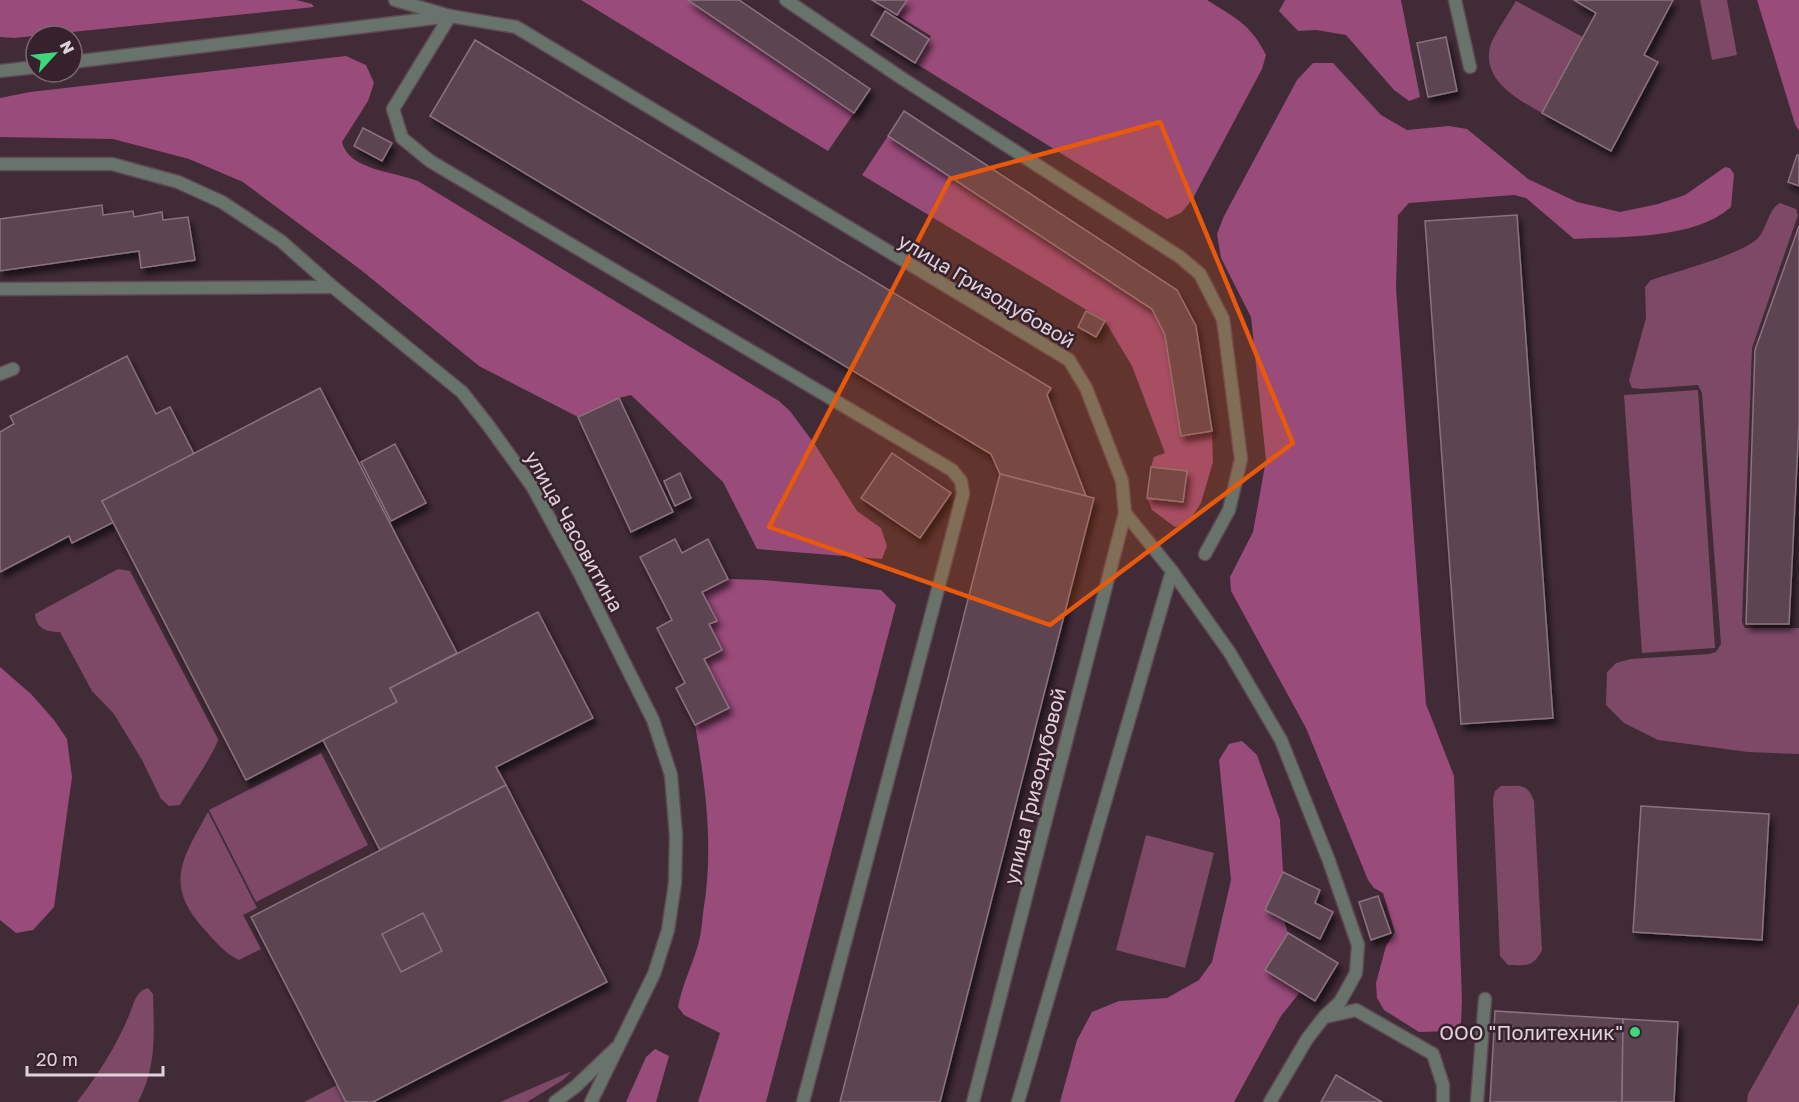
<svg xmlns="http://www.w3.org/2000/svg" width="1799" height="1102" viewBox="0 0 1799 1102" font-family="'Golos Text',sans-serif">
<defs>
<filter id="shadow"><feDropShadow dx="3.5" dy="6" stdDeviation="3" flood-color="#0009"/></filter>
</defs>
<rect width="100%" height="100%" fill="#412b37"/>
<g fill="#7d4967">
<polygon points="1700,0 1727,0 1737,55 1712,60"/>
<path d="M1516,1L1583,37L1542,113C1519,100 1482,81 1490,47C1493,36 1509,13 1516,1Z"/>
<path d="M1780,203L1796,209L1798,215L1752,348L1742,622L1745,628H1799V754L1748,752L1658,740L1624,723L1606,705L1607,672L1616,663L1631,659L1709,654L1716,652L1721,644L1702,393L1698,385L1642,389L1632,388L1629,380L1646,318L1645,287L1651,280C1675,272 1743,254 1758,238C1768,227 1767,211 1780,203Z"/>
<polygon points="1698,390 1715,648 1642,653 1624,395"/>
<path d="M118,569L130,571L218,739C217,749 187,793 180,805L169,806L161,799L142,760L114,714L92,691L60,632C47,632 36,629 35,614Z"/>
<polygon points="321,753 368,845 256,902 209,810"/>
<path d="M1501,786C1519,786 1527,782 1534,801L1542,950C1533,968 1526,965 1508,965L1500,956L1493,799L1495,791Z"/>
<path d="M208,812L257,908L243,915L261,949L239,960C224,953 215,941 204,929C163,884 183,858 208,812Z"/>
<polygon points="1146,835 1214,853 1185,968 1116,950"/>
<path d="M148,988L153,994C154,1033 157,1066 138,1102H77C98,1075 117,1045 130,1013C134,1003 136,991 148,988Z"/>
<polygon points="1799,1003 1799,1102 1747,1102 1748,1094"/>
<polygon points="572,1071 563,1080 527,1102 500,1102"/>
<polygon points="337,1085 346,1102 304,1102"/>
</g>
<g fill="#994b7a">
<polygon points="0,0 296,0 312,4 314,7 14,38 0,37"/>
<polygon points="581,0 688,0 854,113 828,151"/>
<path d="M907,0H1207C1235,18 1250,23 1266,55L1262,69L1192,200L1181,213L1167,219L915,63L931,36L897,15Z"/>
<polygon points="1285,0 1401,0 1420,97 1409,101 1394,90 1346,35 1316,30 1298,31 1279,11"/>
<polygon points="1757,0 1799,0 1799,131 1795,124"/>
<path d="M346,56L366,65L374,83L368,101L342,142C348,170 396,172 418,181L779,401L790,411L816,446L857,511L881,528L887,546L882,559L757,549L723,482L631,395L619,398L578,417L479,366L361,270L243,182L189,159L113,139L0,137V98L30,92Z"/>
<path d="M1313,63H1333L1381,115L1407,130L1449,126L1467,129L1528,179L1577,202L1620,212L1658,204L1685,195L1725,167L1730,168L1734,174L1731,207C1694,240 1622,236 1574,239L1526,198L1514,195L1409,203L1398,215L1396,288L1426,704L1454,776L1462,1000L1461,1023L1452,1031L1419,1032L1384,1010L1377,998L1376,983L1386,946L1395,932L1383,893L1374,888L1368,880L1306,728L1231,591L1230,577L1253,532L1266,460L1251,317L1221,258L1217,234L1224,216L1297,80Z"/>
<polygon points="888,136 1152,309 1165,335 1181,436 1212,431 1213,462 1201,503 1188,523 1175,527 1152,510 1147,498 1183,502 1187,471 1151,467 1154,457 1165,453 1132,366 1105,321 862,175"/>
<path d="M728,579L763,580L881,590L896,605L766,1102H698L720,1033L684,1015L678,1007C682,985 692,966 698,945C701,935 702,924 703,913C714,850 706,788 695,725L729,707L704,659L722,649L709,624L717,620L702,592Z"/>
<polygon points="0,667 31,694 54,720 67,739 72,777 54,907 33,930 16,933 0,920"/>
<polygon points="1242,741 1257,755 1280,820 1283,872 1265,910 1284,920 1288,933 1265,970 1301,991 1281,1016 1234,1102 1060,1102 1077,1040 1092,1012 1119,1001 1167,998 1199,980 1212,962 1231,880 1219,760 1229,744"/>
<polygon points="655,1049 669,1056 656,1102 626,1102 646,1057"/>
</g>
<g fill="#5c4451" stroke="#8c7280" stroke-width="1.5" filter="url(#shadow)">
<polygon points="688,0 739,0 870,89 854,113"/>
<polygon points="872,0 907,0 897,15"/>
<polygon points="1574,0 1673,0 1644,55 1658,62 1611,151 1542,113 1596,13"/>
<polygon points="885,11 929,39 915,63 871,35"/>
<polygon points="1446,37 1457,91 1428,97 1417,43"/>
<polygon points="475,40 1051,388 1047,395 1086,496 1000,474 991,454 430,116"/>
<polygon points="904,111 1177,290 1196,326 1212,431 1181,436 1165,335 1152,309 888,136"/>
<polygon points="363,128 392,143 382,161 354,146"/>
<polygon points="1797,155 1799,155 1799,186 1788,182"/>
<polygon points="102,205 103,215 133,211 134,217 162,212 163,220 188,217 195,260 141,268 139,251 0,271 0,219"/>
<polygon points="1517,215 1553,718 1461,724 1425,221"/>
<polygon points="1799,226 1799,423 1789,624 1746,624 1755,350"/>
<polygon points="1086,311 1105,321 1096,337 1078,327"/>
<polygon points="127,356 156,414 170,407 194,454 102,501 114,522 72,543 69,536 0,572 0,432 14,424 10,416"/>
<polygon points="320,388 457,653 390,688 397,702 246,780 102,501"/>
<polygon points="619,398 673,512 631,532 578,417"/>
<polygon points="395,444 426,503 391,521 361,462"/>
<polygon points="892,453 951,493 920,538 861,498"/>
<polygon points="1151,467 1187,471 1183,502 1147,498"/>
<polygon points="680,473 691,498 675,506 664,481"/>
<polygon points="1000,474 1094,498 940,1102 840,1102"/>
<polygon points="675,539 682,553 708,539 728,579 702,592 717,621 709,624 722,650 704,659 729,708 695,725 676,688 685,683 657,628 672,620 640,557"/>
<polygon points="538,612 593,718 496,767 506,785 380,850 323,740 397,702 390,688"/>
<polygon points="506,785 607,982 373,1102 346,1102 251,917"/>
<polygon points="1641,806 1769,814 1762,940 1633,932"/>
<polygon points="1283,872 1320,890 1315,903 1333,912 1320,939 1265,910"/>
<polygon points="1378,896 1391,933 1371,940 1359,902"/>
<polygon points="423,913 442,951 401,972 382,934"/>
<polygon points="1288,933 1338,963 1315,1001 1265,970"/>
<polygon points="1495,1011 1623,1019 1622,1102 1490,1102"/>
<polygon points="1623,1019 1678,1022 1674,1102 1622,1102"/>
<polygon points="1336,1075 1382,1102 1321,1102"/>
</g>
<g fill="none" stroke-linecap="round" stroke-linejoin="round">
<g stroke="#5e4954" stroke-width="15">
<g id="service">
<polyline points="786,0 903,79 1180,257 1200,274 1223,319 1241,459 1229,510 1205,554"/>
<polyline points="1455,0 1470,67"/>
<polyline points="450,16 393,109 402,138 430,161 952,470 961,481 963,494 803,1102"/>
<polyline points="0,289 333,287"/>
<polyline points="0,374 13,369"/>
<polyline points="1172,571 1230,653 1281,740 1329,861 1358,945 1356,973 1340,1002 1324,1017 1307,1039 1270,1102"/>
<polyline points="1325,1017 1356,1010 1433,1054 1443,1085 1443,1102"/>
<polyline points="555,1102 575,1087 616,1048"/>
<polyline points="1018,1102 1172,571 1125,513"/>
<polyline points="1477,1102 1485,999"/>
</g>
</g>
<g stroke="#5e4954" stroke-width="15">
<g id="minor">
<polyline points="395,0 450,16 516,27 1069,360 1086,388 1122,481 1125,513 973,1102"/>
<polyline points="72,62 443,17"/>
<polyline points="0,71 36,67"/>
<polyline points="0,164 112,164 178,182 222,202 281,241 333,287 462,392 488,425 532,486 580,574 653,720 671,775 676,836 675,883 668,930 654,974 591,1102"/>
</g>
</g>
<use href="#service" stroke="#68736b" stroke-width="12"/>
<use href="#minor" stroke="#68736b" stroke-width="12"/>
</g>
<path fill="#e8590c" fill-opacity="0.2" stroke="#e8590c" stroke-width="4.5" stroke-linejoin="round" d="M1160,122L1293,443L1050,625L769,527L950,179Z"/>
<circle fill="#40d77c" stroke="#36212d" stroke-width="2" cx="1635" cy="1032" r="6"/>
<g text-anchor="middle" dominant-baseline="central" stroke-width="5" stroke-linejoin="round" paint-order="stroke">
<g font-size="20" fill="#e0d2d9" stroke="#36212d">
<text transform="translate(987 290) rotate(31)">улица Гризодубовой</text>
<text transform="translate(575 531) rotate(61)">улица Часовитина</text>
<text transform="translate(1034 786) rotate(-76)">улица Гризодубовой</text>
</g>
<g font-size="20" fill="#e0d2d9" stroke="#36212d" text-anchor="end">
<text x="1623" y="1032">ООО "Политехник"</text>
</g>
</g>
<g transform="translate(54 54) rotate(63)"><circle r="28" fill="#36212d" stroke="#7a6872" stroke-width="1.5"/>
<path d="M0-4.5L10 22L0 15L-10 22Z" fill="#40d77c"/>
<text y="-9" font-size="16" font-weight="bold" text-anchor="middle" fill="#e0d2d9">N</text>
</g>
<path d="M27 1066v9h136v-9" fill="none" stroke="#e0d2d9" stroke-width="3"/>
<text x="36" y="1066" font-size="18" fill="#e0d2d9" stroke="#36212d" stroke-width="4.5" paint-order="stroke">20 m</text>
</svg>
